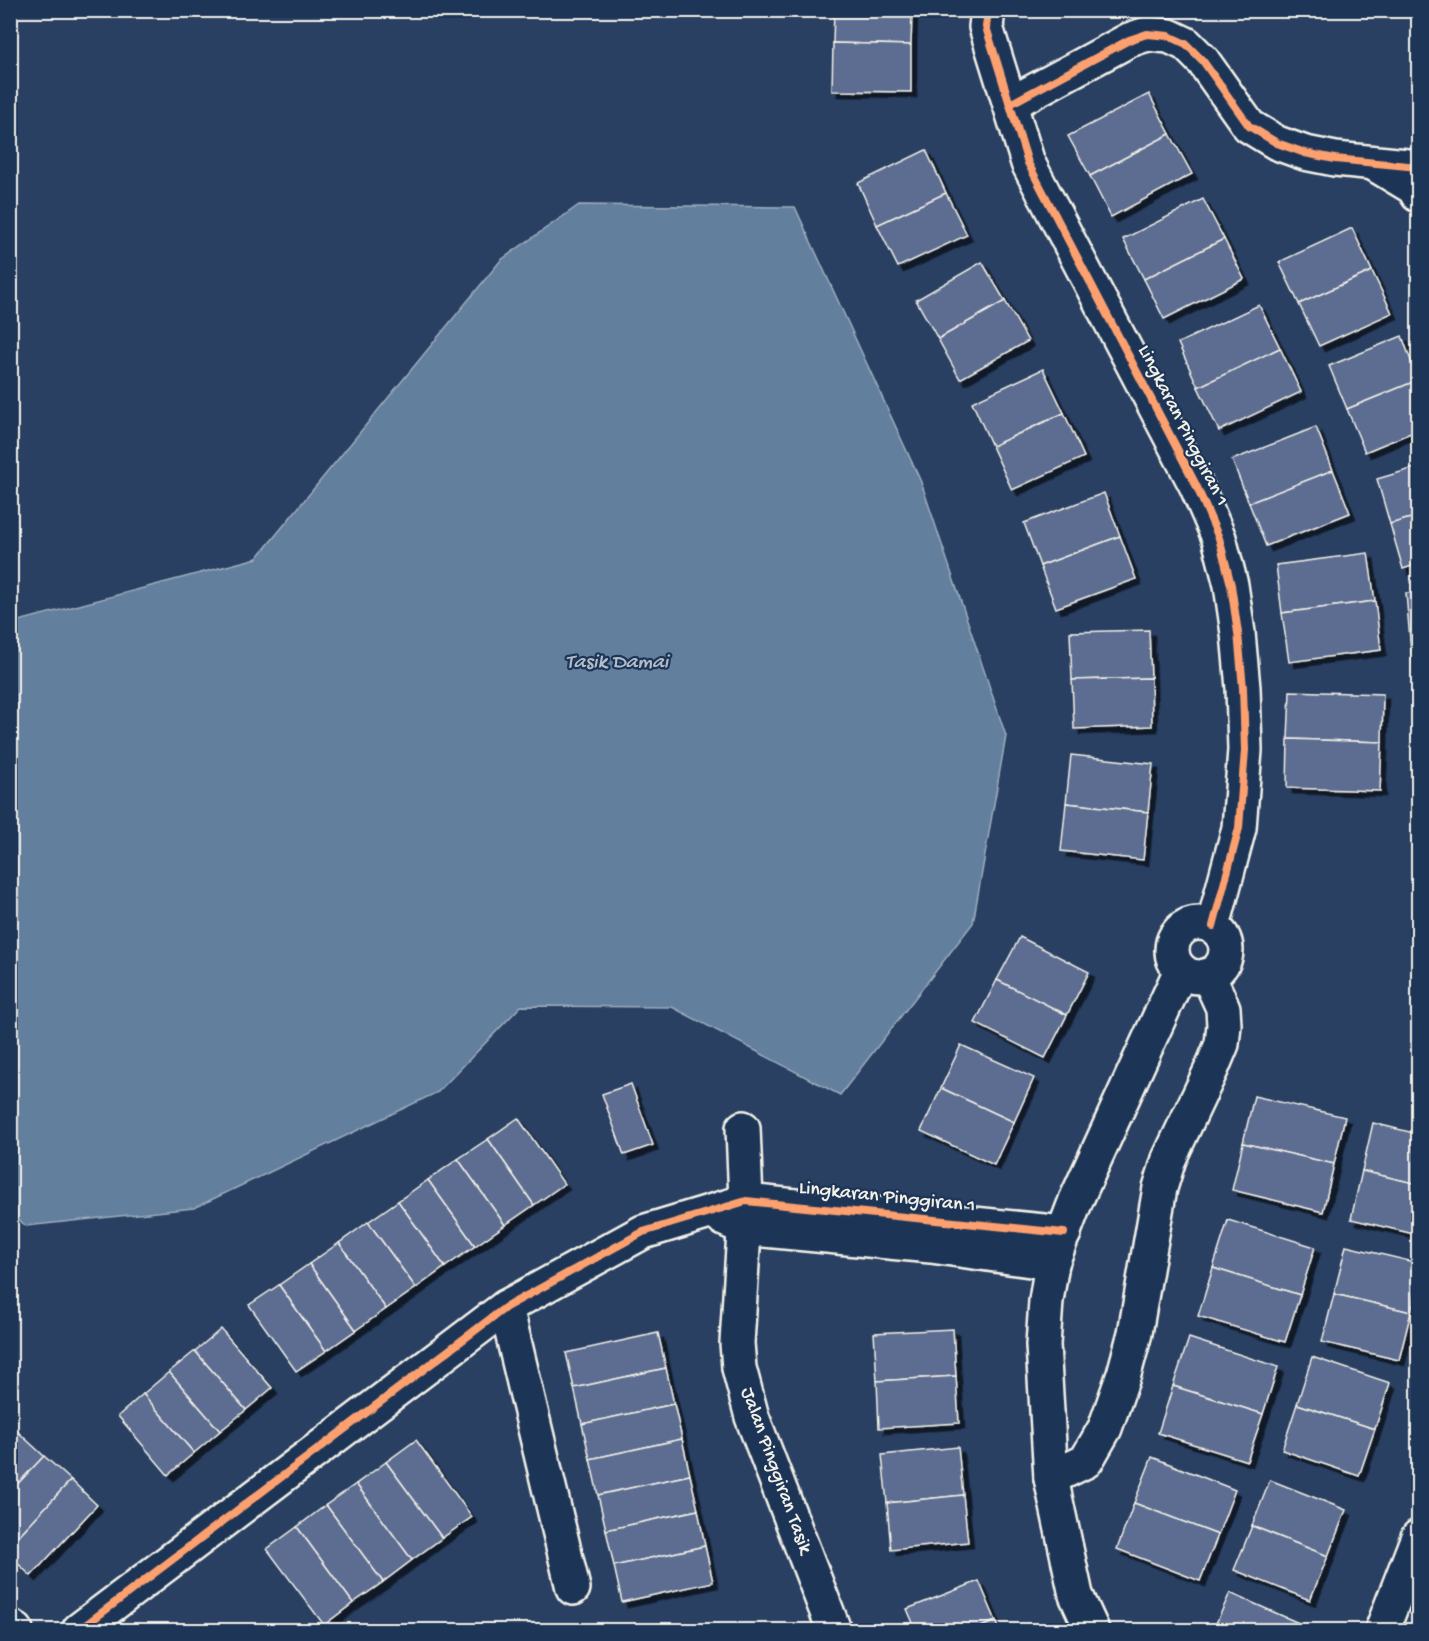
<svg xmlns="http://www.w3.org/2000/svg" width="1429" height="1641" viewBox="0 0 1429 1641" font-family="'Gochi Hand',sans-serif">
<defs>
<filter id="shadow"><feDropShadow dx="5.5" dy="5.5" stdDeviation="0" flood-color="#0009"/></filter>
</defs>
<rect width="100%" height="100%" fill="#294063"/>
<filter id="ink" filterUnits="userSpaceOnUse"><feTurbulence type="fractalNoise" baseFrequency=".0167" numOctaves="2"/><feDisplacementMap in="SourceGraphic" scale="12" xChannelSelector="R" yChannelSelector="G"/><feConvolveMatrix kernelMatrix="1 2 1 2 8 2 1 2 1" color-interpolation-filters="sRGB"/></filter>
<g filter="url(#ink)">
<polygon fill="#647f9e" stroke="#9eadbc" stroke-width="1.5" points="579,205 795,207 921,482 1006,736 973,923 840,1095 672,1007 521,1006 438,1092 194,1208 26,1226 10,1212 11,623 257,558 501,260"/>
<g fill="#5b6d91" stroke="#f4f1e8" stroke-width="1.5" filter="url(#shadow)">
<polygon points="834,10 912,10 911,45 833,43"/>
<polygon points="833,43 911,45 911,92 832,91"/>
<polygon points="1149,94 1170,134 1090,176 1068,136"/>
<polygon points="1170,134 1192,174 1111,217 1090,176"/>
<polygon points="926,150 946,193 877,225 858,183"/>
<polygon points="946,193 967,235 898,267 877,225"/>
<polygon points="1203,199 1224,239 1144,279 1123,239"/>
<polygon points="1352,228 1372,271 1299,304 1279,262"/>
<polygon points="1224,239 1244,279 1164,319 1144,279"/>
<polygon points="982,262 1005,301 938,339 916,300"/>
<polygon points="1372,271 1392,313 1319,346 1299,304"/>
<polygon points="1005,301 1028,341 960,379 938,339"/>
<polygon points="1259,305 1280,348 1198,387 1178,343"/>
<polygon points="1402,336 1418,380 1347,409 1329,366"/>
<polygon points="1280,348 1301,392 1219,431 1198,387"/>
<polygon points="1043,369 1064,413 992,446 972,402"/>
<polygon points="1418,380 1418,430 1365,452 1347,409"/>
<polygon points="1064,413 1084,457 1012,490 992,446"/>
<polygon points="1316,427 1333,470 1249,503 1232,460"/>
<polygon points="1418,467 1418,516 1390,524 1377,479"/>
<polygon points="1333,470 1350,513 1266,546 1249,503"/>
<polygon points="1104,493 1120,536 1040,566 1024,523"/>
<polygon points="1418,516 1418,564 1403,569 1390,524"/>
<polygon points="1120,536 1136,579 1056,608 1040,566"/>
<polygon points="1368,553 1375,601 1282,613 1276,565"/>
<polygon points="1418,592 1418,639 1410,640 1406,593"/>
<polygon points="1375,601 1381,650 1289,662 1282,613"/>
<polygon points="1149,630 1151,678 1072,680 1070,632"/>
<polygon points="1418,639 1418,687 1415,687 1410,640"/>
<polygon points="1151,678 1152,726 1074,729 1072,680"/>
<polygon points="1290,691 1383,694 1382,742 1288,739"/>
<polygon points="1417,713 1418,713 1418,760"/>
<polygon points="1288,739 1382,742 1380,791 1287,788"/>
<polygon points="1071,755 1153,764 1148,812 1066,803"/>
<polygon points="1066,803 1148,812 1143,860 1061,851"/>
<polygon points="1020,937 1089,972 1067,1015 997,980"/>
<polygon points="997,980 1067,1015 1045,1058 975,1023"/>
<polygon points="961,1045 1034,1078 1014,1122 941,1088"/>
<polygon points="631,1084 653,1145 624,1155 602,1094"/>
<polygon points="941,1088 1014,1122 994,1165 921,1131"/>
<polygon points="1254,1096 1345,1117 1334,1164 1243,1143"/>
<polygon points="518,1118 564,1184 534,1205 488,1139"/>
<polygon points="1373,1123 1418,1134 1418,1184 1362,1171"/>
<polygon points="488,1139 534,1205 505,1225 458,1159"/>
<polygon points="1243,1143 1334,1164 1323,1212 1232,1190"/>
<polygon points="458,1159 505,1225 475,1246 428,1180"/>
<polygon points="1362,1171 1418,1184 1418,1235 1351,1219"/>
<polygon points="428,1180 475,1246 445,1267 398,1201"/>
<polygon points="398,1201 445,1267 416,1288 368,1222"/>
<polygon points="1228,1220 1315,1247 1300,1295 1213,1268"/>
<polygon points="368,1222 416,1288 386,1309 339,1243"/>
<polygon points="339,1243 386,1309 356,1330 309,1264"/>
<polygon points="1346,1246 1418,1263 1418,1280 1411,1312 1334,1294"/>
<polygon points="309,1264 356,1330 326,1351 279,1285"/>
<polygon points="1213,1268 1300,1295 1285,1342 1198,1316"/>
<polygon points="279,1285 326,1351 296,1371 249,1305"/>
<polygon points="1334,1294 1411,1312 1399,1360 1322,1342"/>
<polygon points="221,1329 272,1388 246,1410 195,1351"/>
<polygon points="953,1329 956,1376 877,1381 874,1333"/>
<polygon points="658,1333 666,1368 574,1388 566,1353"/>
<polygon points="1189,1338 1278,1367 1263,1414 1173,1386"/>
<polygon points="195,1351 246,1410 220,1431 169,1372"/>
<polygon points="1312,1357 1390,1383 1375,1429 1297,1404"/>
<polygon points="666,1368 674,1404 582,1424 574,1388"/>
<polygon points="169,1372 220,1431 194,1453 143,1394"/>
<polygon points="956,1376 959,1423 879,1428 877,1381"/>
<polygon points="1173,1386 1263,1414 1247,1461 1158,1433"/>
<polygon points="143,1394 194,1453 168,1475 118,1416"/>
<polygon points="674,1404 682,1439 590,1459 582,1424"/>
<polygon points="1297,1404 1375,1429 1359,1476 1282,1450"/>
<polygon points="10,1425 18,1432 10,1439"/>
<polygon points="18,1432 44,1456 10,1492 10,1439"/>
<polygon points="682,1439 690,1475 598,1495 590,1459"/>
<polygon points="416,1440 472,1517 442,1538 386,1462"/>
<polygon points="958,1447 963,1495 887,1503 882,1455"/>
<polygon points="44,1456 71,1480 10,1545 10,1492"/>
<polygon points="1152,1457 1235,1490 1218,1535 1134,1503"/>
<polygon points="386,1462 442,1538 412,1560 356,1484"/>
<polygon points="690,1475 698,1510 606,1530 598,1495"/>
<polygon points="71,1480 97,1505 31,1576 10,1556 10,1545"/>
<polygon points="1270,1480 1346,1510 1328,1556 1252,1526"/>
<polygon points="356,1484 412,1560 383,1582 326,1505"/>
<polygon points="963,1495 968,1542 891,1550 887,1503"/>
<polygon points="1134,1503 1218,1535 1200,1581 1117,1549"/>
<polygon points="326,1505 383,1582 353,1603 297,1527"/>
<polygon points="698,1510 705,1546 614,1566 606,1530"/>
<polygon points="1252,1526 1328,1556 1310,1600 1234,1570"/>
<polygon points="297,1527 353,1603 324,1625 267,1549"/>
<polygon points="705,1546 713,1582 622,1602 614,1566"/>
<polygon points="979,1581 996,1621 973,1630 916,1630 907,1609"/>
<polygon points="1230,1593 1301,1624 1299,1630 1213,1630"/>
<polygon points="996,1621 1000,1630 973,1630"/>
<polygon points="192,1624 198,1630 185,1630"/>
</g>
<g fill="none" stroke-linecap="round" stroke-linejoin="round">
<g stroke="#f4f1e8" stroke-width="38">
<g id="minor">
<polyline points="988,10 986,27 1028,163 1196,485 1219,538 1231,585 1238,633 1243,688 1245,750 1239,828 1213,926"/>
<polyline points="1010,104 1129,40 1147,34 1169,36 1186,44 1203,61 1249,126 1277,143 1305,153 1335,159 1418,167"/>
<polyline points="1376,165 1414,188 1418,195"/>
<circle cx="1199" cy="950" r="27"/>
<polyline points="743,1128 746,1201 737,1343 739,1368 752,1417 834,1630"/>
<polyline points="724,1219 744,1228 931,1246 1052,1263"/>
<polyline points="506,1307 573,1588"/>
<polyline points="1051,1478 1086,1461 1105,1428 1124,1374 1135,1333 1160,1188 1169,1159 1212,1068 1222,1044 1224,1025 1223,1008 1208,975"/>
<polyline points="10,1626 16,1630"/>
<polyline points="79,1630 506,1307 643,1232 746,1201 1064,1233"/>
<polyline points="1092,1630 1076,1595 1051,1478 1043,1345 1046,1301 1052,1263 1076,1200 1181,970"/>
<polyline points="1382,1630 1418,1537"/>
</g>
</g>
<use href="#minor" stroke="#1d3557" stroke-width="33"/>
<g stroke="#1d3557" stroke-width="11">
<g id="cycleway">
<polyline points="988,10 986,27 1028,163 1196,485 1219,538 1231,585 1238,633 1243,688 1245,750 1239,828 1213,926"/>
<polyline points="1010,104 1129,40 1147,34 1169,36 1186,44 1203,61 1249,126 1277,143 1305,153 1335,159 1418,167"/>
<polyline points="79,1630 506,1307 643,1232 746,1201 1064,1233"/>
</g>
</g>
<use href="#cycleway" stroke="#fca06f" stroke-width="8"/>
</g>
</g>
<g text-anchor="middle" dominant-baseline="central" stroke-width="4.5" stroke-linejoin="round" paint-order="stroke">
<g font-size="20" fill="#f4f1e8" stroke="#1d3557">
<text transform="translate(1182 426) rotate(63)">Lingkaran Pinggiran 1</text>
<text transform="translate(887 1198) rotate(6)">Lingkaran Pinggiran 1</text>
<text transform="translate(775 1471) rotate(70)">Jalan Pinggiran Tasik</text>
</g>
<g font-size="21" font-style="italic" fill="#b3bec7" stroke="#1d3557">
<text x="617" y="663">Tasik Damai</text>
</g>
</g>
<rect width="1429" height="1641" fill="none" stroke="#1d3557" stroke-width="36"/>
<rect x="18" y="18" width="1393" height="1605" fill="none" stroke="#f4f1e8" stroke-width="2" filter="url(#ink)"/>
</svg>
